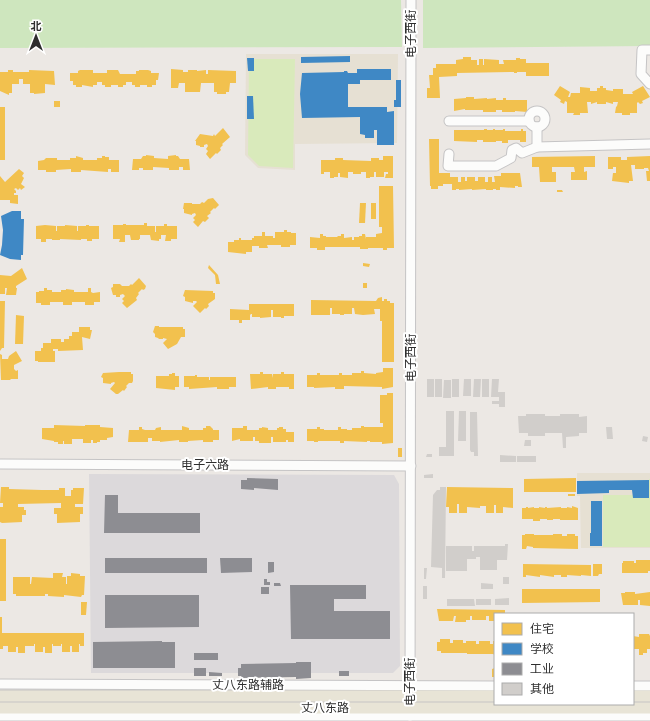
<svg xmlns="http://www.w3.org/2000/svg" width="650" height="721" viewBox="0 0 650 721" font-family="'Work Sans','Noto Sans SC',sans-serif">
<rect width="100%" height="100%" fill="#ece8e4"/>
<polygon fill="#dcd9db" points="89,474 394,475 399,484 400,666 393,673 91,673"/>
<g fill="#e6e0d3">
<polygon points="246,54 398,54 397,143 295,144 295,170 258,168 245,155"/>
<polygon points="577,473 650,473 650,548 581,548 580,496 577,496"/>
</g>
<g fill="#cee6be">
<polygon points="0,0 401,0 402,47 0,48"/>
<polygon points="423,0 650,0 650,46 423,48"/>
</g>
<g fill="#d9eabb">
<polygon points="249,59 295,59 293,168 259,166 248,155"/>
<polygon points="649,479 650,479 650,547 603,547 603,495 649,495"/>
</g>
<g fill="#f2c14e">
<polygon points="463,57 471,57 471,60 477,60 477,65 479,65 479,59 483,59 483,65 484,65 484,59 499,60 499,64 504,64 503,60 516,60 516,58 520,58 520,59 526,59 526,63 549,63 549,76 526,76 526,72 517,72 517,73 514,73 514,72 457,73 457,76 439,77 440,98 427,98 427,88 430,88 429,75 433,75 433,68 436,68 436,64 456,64 456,60 463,59"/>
<polygon points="171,69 183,70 183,72 188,72 188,70 197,70 197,71 206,70 206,74 208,74 208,70 236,71 236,83 230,83 229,92 226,92 226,94 217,94 217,92 214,92 214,83 201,83 200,92 185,92 185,83 179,83 178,88 171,88"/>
<polygon points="8,70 13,70 13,72 29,72 29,70 54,71 55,85 45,84 45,93 34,94 34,93 30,93 30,84 23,84 23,79 19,79 19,84 12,84 12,93 9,93 9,95 0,91 0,72 8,72"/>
<polygon points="80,70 93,70 93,73 107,73 107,70 118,70 120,74 136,74 136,71 139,71 139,70 148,70 151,71 151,73 159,73 158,80 156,80 156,85 152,85 152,87 147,87 147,85 140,85 140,87 135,87 135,85 132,85 132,82 126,82 126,85 123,85 123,87 118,87 118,85 111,85 111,87 105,87 105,85 102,85 102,82 97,82 97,85 93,85 93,87 82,85 82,87 76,87 76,85 73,85 73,81 70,81 70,73 78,73 78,71"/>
<polygon points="560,86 570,92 568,97 570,97 571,93 580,93 580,87 590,88 590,91 597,91 597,88 600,88 600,86 603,86 603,88 606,88 606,90 613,91 613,89 623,89 623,94 633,94 632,92 643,86 650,97 642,101 643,103 640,104 638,102 637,103 637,113 630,113 630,115 622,115 622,113 615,113 616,107 617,106 618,102 613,102 613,104 606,102 606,104 597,104 597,102 591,104 591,102 587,102 588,113 580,113 580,115 573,115 574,113 567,113 567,102 565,101 564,104 560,102 561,100 554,95"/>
<polygon points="466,97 474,97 474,99 487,98 487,99 496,98 496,100 503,100 503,98 506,98 506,100 527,100 527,112 515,111 515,112 502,112 502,110 496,110 496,112 483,112 483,110 465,110 465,109 454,111 454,99 466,98"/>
<rect x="54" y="101" width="6" height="6"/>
<rect x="0" y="107" width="5" height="53"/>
<polygon points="223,128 230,137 222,144 223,145 220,148 221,150 217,154 216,153 210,159 206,154 208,151 206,149 208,146 207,144 204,145 204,147 200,147 200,146 196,145 196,141 195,141 200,134 213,136 214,134 215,136"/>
<polygon points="484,129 487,129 487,130 493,130 493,129 495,129 495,130 503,130 503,129 505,129 505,131 521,131 521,129 523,129 523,131 526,131 526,142 520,142 520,140 508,140 508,143 502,143 502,141 496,141 496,142 483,142 483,140 477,140 477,142 454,141 454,130 484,130"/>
<polygon points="429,139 439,139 439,173 450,173 450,177 458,177 458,182 461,182 461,177 465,177 465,181 467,181 467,177 475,177 475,181 478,181 478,177 485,177 485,182 488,182 488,177 492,177 492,182 495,182 494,176 501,176 501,173 520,173 522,187 518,187 518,186 515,186 515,188 500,187 500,190 496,190 496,189 493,189 493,190 486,190 486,189 472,190 472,189 459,190 459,189 456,189 456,190 452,190 452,184 443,184 443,186 438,186 438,189 431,189 431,186 430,186"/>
<polygon points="146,155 154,156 154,158 168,159 168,156 176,155 176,156 178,156 180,159 189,159 190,170 183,170 183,167 179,167 179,170 169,170 169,168 153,167 153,170 143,170 143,168 139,168 139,170 132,170 133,159 141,159 143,156 146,156"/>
<polygon points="76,156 83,158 83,160 97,160 97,158 102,158 102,156 105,156 105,157 109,157 109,160 119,160 119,172 111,172 111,169 108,169 108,172 81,170 81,172 71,172 71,169 56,170 56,172 46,172 46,170 38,170 38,161 44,160 46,158 57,158 57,160 70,160 70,158 76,158"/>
<polygon points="383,156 393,156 393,178 385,178 386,174 388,174 388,172 384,172 384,177 376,177 376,172 374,172 374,177 370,177 370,178 366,178 366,172 361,172 361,174 353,174 353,172 348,172 348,178 340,177 340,173 338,173 338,177 334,177 334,178 330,178 330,172 324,172 324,174 321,174 321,160 335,160 335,158 343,158 343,160 371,161 371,158 379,158 379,160 383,160"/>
<polygon points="595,156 595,167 584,167 584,172 587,171 587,180 571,180 571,172 575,172 574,167 552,167 552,172 556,172 556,182 540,182 539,167 532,167 532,157"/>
<polygon points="650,156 650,181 647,181 646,171 649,171 648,168 644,168 644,169 635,169 635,165 631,165 633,181 629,181 629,183 612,181 613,173 616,173 616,167 613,167 613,169 608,169 608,157 621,157 621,160 627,160 627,157"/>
<polygon points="19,169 24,173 22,176 24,178 21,184 25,187 21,190 20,188 18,190 16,188 14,189 16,191 16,193 14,193 14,195 18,195 18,204 10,203 10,200 0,200 0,176 5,182"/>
<polygon points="379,186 393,186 394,248 387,248 387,250 383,250 383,248 368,248 368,249 360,249 360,247 325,247 325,250 317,250 317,248 310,248 310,237 320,238 320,234 323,234 323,236 326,236 326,237 338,237 337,236 341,236 341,234 344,234 344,238 352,237 352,240 354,240 354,237 359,237 359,236 362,236 362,234 365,234 366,239 366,237 376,237 376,234 382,233 382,227 379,227"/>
<polygon points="557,190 562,190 563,192 557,192"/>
<polygon points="213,198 219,205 215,209 214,208 210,212 211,213 207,216 209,218 205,222 203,221 198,227 193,222 195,220 193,218 196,215 195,213 192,214 192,215 184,213 184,209 183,209 184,203 192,203 192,204 200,204 202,202 204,203 208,199"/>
<polygon points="360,203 366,203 365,223 359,223"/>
<rect x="371" y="203" width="5" height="16"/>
<polygon points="144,223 147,223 147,226 155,226 155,232 156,232 156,226 164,226 164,224 167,224 167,226 177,226 177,239 171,239 171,241 165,241 166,235 161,235 161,239 159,239 159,241 151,240 150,235 140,235 140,239 139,239 139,240 131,240 130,235 125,235 125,242 119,242 120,239 113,239 113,225 123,225 123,224 126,224 126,225 144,225"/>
<polygon points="45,225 56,226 56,231 57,231 57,226 65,226 65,225 77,226 77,231 78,231 78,226 86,226 86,225 89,225 89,226 99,226 99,239 92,239 92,241 87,241 87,239 81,239 81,240 60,239 60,240 52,240 52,239 46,239 46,242 41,242 41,239 36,239 36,226"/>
<polygon points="284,230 287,230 287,232 291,232 291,233 296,233 296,245 290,245 290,247 281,247 281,245 267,245 268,248 259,248 259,246 252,246 252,252 246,252 246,254 228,252 228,242 234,242 234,240 239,240 239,238 241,238 241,240 252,240 252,238 254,238 254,236 262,236 262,232 265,232 265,236 273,236 273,238 275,238 275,232 284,232"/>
<polygon points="363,263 370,264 369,267 363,266"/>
<polygon points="209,265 218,275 220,284 216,284 215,275 208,268"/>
<polygon points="22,268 27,279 16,286 16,288 17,288 16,295 6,295 7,288 5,288 5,294 0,294 0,275 11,276"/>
<polygon points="139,278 146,286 145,289 143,290 142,289 138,293 139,294 136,298 137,300 127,308 122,303 124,301 122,299 125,296 123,294 120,295 120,297 116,297 116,295 113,295 111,288 113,287 113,284 120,284 122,286 129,286 131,284 132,285"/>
<rect x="363" y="283" width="4" height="5"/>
<polygon points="44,288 47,288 47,290 52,290 52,292 61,292 61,290 66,290 66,289 74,290 74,292 88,292 88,288 91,288 91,292 93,293 100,292 100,302 94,302 94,305 85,305 85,302 72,302 72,305 63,305 63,302 50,302 50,305 41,305 41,303 36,303 36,292 39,292 39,291 44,291"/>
<polygon points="185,290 213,291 213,293 215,293 215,299 208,304 209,306 206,309 205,308 200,313 193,306 197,302 196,301 193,301 193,303 185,301 185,297 183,296"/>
<polygon points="382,297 382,301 384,301 384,299 387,299 387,301 390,301 390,303 394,303 394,362 382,362 382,321 380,321 380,309 374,309 375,314 363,315 355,314 354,308 352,308 352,314 344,314 344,315 340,315 340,314 332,314 332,308 330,308 330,315 311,315 311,300 376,301 378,298"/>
<polygon points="0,301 5,301 4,348 2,348 0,351"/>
<polygon points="249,304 294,304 294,316 284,316 284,318 281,318 281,317 273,317 273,310 271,310 271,317 260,318 260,317 252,317 252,314 251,314 250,315 250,320 242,320 242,323 239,323 239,320 230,320 230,309 249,310"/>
<polygon points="16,315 24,316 23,344 15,344"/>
<polygon points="155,326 159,326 159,327 183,327 183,329 185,329 185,337 181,337 177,344 168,349 163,343 167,339 163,338 163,339 159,339 158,338 155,337 155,334 153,332"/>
<polygon points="79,327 90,327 90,330 92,330 90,339 82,337 83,350 58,351 58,349 53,349 53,351 55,351 55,362 38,362 38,361 35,361 35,351 41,351 41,348 43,348 43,343 51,343 51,339 61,339 61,342 64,342 64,339 69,339 69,336 72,336 72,332 79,332"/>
<polygon points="16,351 22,361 14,365 14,369 16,371 18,370 18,379 11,379 10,380 1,380 0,354 2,355 2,359 8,359 9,356"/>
<polygon points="383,368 393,368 393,387 382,389 382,387 344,386 344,389 335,389 335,387 314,388 314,387 307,387 307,375 317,375 317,373 320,373 320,375 339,375 339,373 342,373 342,375 352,375 352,373 361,373 361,371 364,371 364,373 376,374 376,373 383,372"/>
<polygon points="119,372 131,372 131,374 133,374 133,381 132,383 129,383 126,386 127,387 124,391 123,390 118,394 116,394 110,389 115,383 114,382 111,383 111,384 103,383 103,378 101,377 103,373"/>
<polygon points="260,372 263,372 263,374 272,374 272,378 273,374 281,374 281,372 284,372 284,374 294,374 294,389 289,389 289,387 276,387 276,389 268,389 268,387 251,389 250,374 260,374"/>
<polygon points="172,373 175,373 175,376 179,376 179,387 175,387 175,390 156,388 156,376 169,376 169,374 172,374"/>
<polygon points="195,375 197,375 197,377 209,377 209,380 210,380 210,377 236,377 236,387 229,387 229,389 217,389 217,387 189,389 189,387 184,387 184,376 195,376"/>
<polygon points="387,393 393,393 393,443 382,444 382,442 370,442 370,441 367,441 367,442 344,441 344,443 340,443 340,441 318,441 318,442 314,442 314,441 307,441 307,429 317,429 317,427 320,427 320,429 324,429 324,430 338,430 338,427 341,427 341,429 347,429 347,430 352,430 352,428 361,428 361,426 364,426 364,427 383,427 383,423 380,423 380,395 387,395"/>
<polygon points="54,425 85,426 85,425 100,425 100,427 113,428 113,437 107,438 107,440 100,440 100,442 97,442 97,443 93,443 93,440 91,440 91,443 83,443 83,439 72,439 72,444 64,444 64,441 63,441 63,444 58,444 58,442 54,442 54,441 42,439 42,428 54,428"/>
<polygon points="182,426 189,428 189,430 203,430 203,428 206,428 206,426 210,426 213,429 213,430 219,430 219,440 213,440 213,442 203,442 203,440 188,441 188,442 179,442 179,440 160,442 160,441 152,441 152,438 148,438 148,442 128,442 129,430 139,430 139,427 142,427 142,429 145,430 155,430 156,428 161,427 161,430 182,430"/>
<polygon points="243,426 247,426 247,430 259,430 259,428 262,428 262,427 268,428 268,430 277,430 277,428 279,428 279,427 283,427 283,429 286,429 286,432 294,432 294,442 288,442 288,440 286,440 286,442 273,442 273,437 271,437 271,443 259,443 259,441 255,441 255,437 253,437 253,441 240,441 240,439 232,441 232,428 243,428"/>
<rect x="398" y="448" width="4" height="9"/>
<polygon points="576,478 576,492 524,492 524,479"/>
<polygon points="1,487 9,487 9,489 42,490 59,490 59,488 65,488 65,496 71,496 71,490 73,490 73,488 84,488 83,504 75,504 75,507 83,507 83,514 80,514 80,522 57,523 57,514 54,514 54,508 61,508 61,503 18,504 18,507 24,507 24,510 26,510 26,515 22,515 22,522 2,523 0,522 0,507 3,507 3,503 0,503"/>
<polygon points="447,487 513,488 513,508 503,507 503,513 496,513 496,505 494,505 494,513 486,513 486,506 480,506 480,508 467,507 467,513 459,513 459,504 457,504 457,513 449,513 449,507 446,507"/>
<rect x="568" y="494" width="7" height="2"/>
<polygon points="572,506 578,508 578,520 560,520 560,519 553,519 553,520 547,520 547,519 540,519 540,521 533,521 533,519 522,519 522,508 526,508 526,507 528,507 528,508 534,507 534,508 539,508 539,507 545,508 545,507 547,507 547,508 561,507 561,508 567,508 567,507 572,508"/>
<polygon points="525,534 534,534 534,535 553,535 553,534 562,534 562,536 567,536 567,534 575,534 575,536 578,536 578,549 533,548 533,547 527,546 526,549 522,549 522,535 525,535"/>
<rect x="0" y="539" width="6" height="62"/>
<polygon points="636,560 650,560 650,571 648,571 648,573 622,573 622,563 623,563 623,561 634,561 634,563 636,563"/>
<polygon points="523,564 591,565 591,576 581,575 581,576 567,575 567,577 561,577 561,575 554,575 554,577 540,575 540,577 526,575 526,577 523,577"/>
<polygon points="593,564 602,564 602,574 599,574 598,576 593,576"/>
<polygon points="53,573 63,573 62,577 66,577 66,584 67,584 67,576 71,576 71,573 80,574 80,576 85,576 84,595 82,595 81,597 64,595 64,597 48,596 48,594 45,594 45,596 16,596 16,594 13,594 13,577 30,577 30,584 31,584 32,577 53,578"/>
<polygon points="522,589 600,589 600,602 522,603"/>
<polygon points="625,592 635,592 635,594 650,592 650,606 640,605 640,600 638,600 638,605 623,605 621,593 625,593"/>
<polygon points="81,602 87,602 86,615 81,615"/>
<polygon points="437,609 505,610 505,614 495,614 495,621 489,621 489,616 486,616 486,620 472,620 472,616 470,616 470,620 466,620 466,622 455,622 456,616 454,616 453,621 439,621"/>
<polygon points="0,617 2,617 2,633 84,633 84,646 80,646 80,644 79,644 79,652 72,652 72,646 70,646 70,652 62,652 62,644 61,644 61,646 53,646 53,644 52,644 52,653 45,653 45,647 43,647 43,652 35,652 35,644 34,644 34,646 25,646 25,653 18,653 18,647 16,647 16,652 8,652 8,646 3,646 3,649 0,649"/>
<polygon points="639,634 649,634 650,636 650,649 647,649 647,653 643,653 643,655 639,655 639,649 633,649 633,636 639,637"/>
<polygon points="440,639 450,639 450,643 453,643 453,640 463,640 463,643 466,643 466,641 476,641 476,644 479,644 479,641 490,641 490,644 493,644 493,641 495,641 495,655 493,654 467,654 467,653 441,653 441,651 437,651 437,642 440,642"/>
<polygon points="495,668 495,677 492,677 492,669"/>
</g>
<g fill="#3f88c5">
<polygon points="350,56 350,62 301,63 301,57"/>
<polygon points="247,58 254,58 254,71 248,71"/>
<polygon points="357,69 391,69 391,80 360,80 360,84 348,84 348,107 387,107 387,112 394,111 394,145 377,145 377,130 374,130 374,138 365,138 365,135 360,134 360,117 302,118 300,94 302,73 344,72 344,71 347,71 348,73 357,73"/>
<polygon points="396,80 401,80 401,107 394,107 394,100 396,100"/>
<polygon points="247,96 253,96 254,119 247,119"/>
<polygon points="12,211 21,211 21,219 24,219 23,255 21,255 21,260 10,259 0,255 2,245 3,230 1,216"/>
<polygon points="649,480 649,498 633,498 632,490 609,490 609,493 577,494 577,481"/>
<polygon points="591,501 602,501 602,546 590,546 590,533 591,533"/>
</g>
<g fill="#8d8d92">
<polygon points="247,478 278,479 278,490 254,488 254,490 241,489 241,480 247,480"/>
<polygon points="105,495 118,495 118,513 200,513 200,533 104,533"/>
<rect x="105" y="558" width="102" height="15"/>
<polygon points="220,558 252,558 252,572 221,573"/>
<polygon points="268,562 274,562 274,572 268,573"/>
<polygon points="264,579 267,579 267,582 270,582 270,585 264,585"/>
<polygon points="274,583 280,583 281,586 274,586"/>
<polygon points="290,585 366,585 366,599 334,599 334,611 390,611 390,639 291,639"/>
<rect x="261" y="587" width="8" height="7"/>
<polygon points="105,595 199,595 199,627 105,628"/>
<polygon points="162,641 162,642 175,642 175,668 93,668 93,642"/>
<rect x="194" y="653" width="24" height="7"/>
<polygon points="296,662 311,662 311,678 296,679 296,677 241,678 241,676 238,676 238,668 241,668 241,664 296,663"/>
<rect x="194" y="668" width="12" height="8"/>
<rect x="339" y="671" width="10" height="5"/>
<polygon points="209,672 222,673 222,676 209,676"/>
</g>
<g fill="#d1cecb">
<rect x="427" y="379" width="7" height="18"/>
<rect x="435" y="379" width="7" height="18"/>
<rect x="452" y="379" width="7" height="18"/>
<polygon points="464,379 471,379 471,396 463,396"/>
<polygon points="474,379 481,379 480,397 473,397"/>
<rect x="482" y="379" width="7" height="18"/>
<polygon points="492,379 499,379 498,392 505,392 505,407 499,407 499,404 492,404 492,401 499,401 499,397 491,397"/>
<polygon points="444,380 451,380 451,398 443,398"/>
<polygon points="446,411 454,411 454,456 439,456 439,447 446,447"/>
<polygon points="459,411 466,411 466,441 458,441"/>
<polygon points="470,412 477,412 478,456 474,456 474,452 471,452 470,450"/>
<polygon points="526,414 545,414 545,416 560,416 560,414 579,414 579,417 587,416 587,433 579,433 579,436 566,437 566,448 563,448 562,433 545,433 545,436 528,436 528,433 519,433 518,416 526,416"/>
<polygon points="606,427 612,427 613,439 607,439"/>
<polygon points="643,436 648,437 647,442 642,441"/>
<polygon points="525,440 531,440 531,446 524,446"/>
<polygon points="427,454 432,454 432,457 426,457"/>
<polygon points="500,455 516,456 516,462 500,462"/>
<rect x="517" y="456" width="19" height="6"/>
<polygon points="433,474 433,478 424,478 424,475"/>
<polygon points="440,487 446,487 445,578 442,578 442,568 431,567 433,495 437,490 440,490"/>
<polygon points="505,544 508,544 507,560 497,560 497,570 480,570 480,557 476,557 476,559 467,559 467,571 446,571 446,546 472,546 472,551 474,551 474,546 505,546"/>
<polygon points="424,568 427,568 426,579 424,579"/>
<rect x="503" y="577" width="6" height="7"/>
<polygon points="481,583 493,584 493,589 481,589"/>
<rect x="423" y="586" width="4" height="13"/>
<polygon points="509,598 509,605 495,605 495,599"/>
<polygon points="447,599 474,599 475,606 447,606"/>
<rect x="476" y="599" width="15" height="6"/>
</g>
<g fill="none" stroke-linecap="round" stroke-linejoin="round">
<g stroke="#c5c4c5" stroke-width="11">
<g id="minor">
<polyline points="650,50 642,50 641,74 650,84"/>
<circle cx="537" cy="119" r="8"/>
<polyline points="449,121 529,121"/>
<polyline points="537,127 537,147"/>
<polyline points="449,154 448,166 496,166 511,158 512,150 516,148 522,153 537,147 650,144"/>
<polyline points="0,464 411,466"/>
<polyline points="0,684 495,686"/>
<polyline points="633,686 650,686"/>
<polyline points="0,716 650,716"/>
<polyline points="410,716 411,0"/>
</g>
</g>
<g stroke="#c6c5c4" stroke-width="13">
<g id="major">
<polyline points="0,696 495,696"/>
<polyline points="633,696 650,696"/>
<polyline points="0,708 650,708"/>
</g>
</g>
<use href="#minor" stroke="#fcfcfb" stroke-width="9"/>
<use href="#major" stroke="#e8e4d6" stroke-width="11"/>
</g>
<g text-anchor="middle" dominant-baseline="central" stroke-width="4" stroke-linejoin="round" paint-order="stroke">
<g font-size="12" fill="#2e2e2e" stroke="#fff">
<text transform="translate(411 34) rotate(-90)">电子西街</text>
<text transform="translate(411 358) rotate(-90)">电子西街</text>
<text x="205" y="465">电子六路</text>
<text transform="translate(410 682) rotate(-90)">电子西街</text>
<text x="248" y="685">丈八东路辅路</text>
<text x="325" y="708">丈八东路</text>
</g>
</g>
<rect x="494" y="613" width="140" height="92" fill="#ffffff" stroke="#ababab"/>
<rect x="502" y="623" width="20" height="12" fill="#f2c14e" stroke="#ababab"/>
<text x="530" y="633" font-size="12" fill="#2e2e2e">住宅</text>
<rect x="502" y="643" width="20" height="12" fill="#3f88c5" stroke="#ababab"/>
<text x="530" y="653" font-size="12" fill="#2e2e2e">学校</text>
<rect x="502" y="663" width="20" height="12" fill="#8d8d92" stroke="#ababab"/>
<text x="530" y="673" font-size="12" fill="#2e2e2e">工业</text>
<rect x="502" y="683" width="20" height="12" fill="#d1cecb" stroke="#ababab"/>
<text x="530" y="693" font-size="12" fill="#2e2e2e">其他</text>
<g transform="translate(36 36)" stroke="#ffffff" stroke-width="3" paint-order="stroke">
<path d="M0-3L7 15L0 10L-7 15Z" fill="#2e2e2e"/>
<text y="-6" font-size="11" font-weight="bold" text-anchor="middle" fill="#2e2e2e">北</text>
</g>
</svg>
